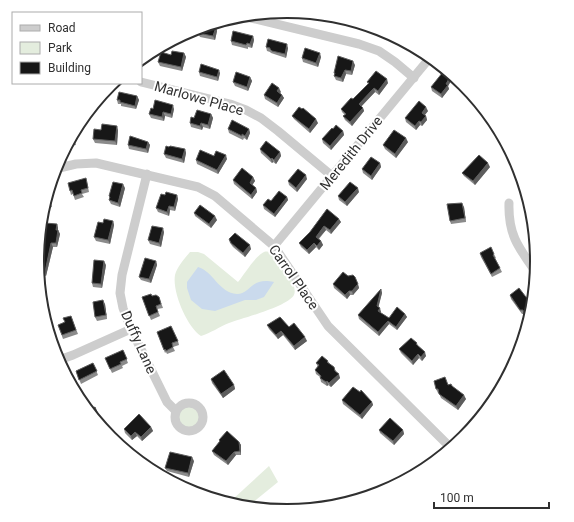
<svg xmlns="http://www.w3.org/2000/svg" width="574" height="522" viewBox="0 0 574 522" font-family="Roboto,sans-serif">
<rect width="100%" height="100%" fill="#fff"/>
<g fill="#e4edde">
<path d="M190,252H198L204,254L238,282C244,275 255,256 264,252C277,247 299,285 294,295C287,307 242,318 229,323C219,327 211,333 201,336C187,327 172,292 175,275C177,267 185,258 190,252Z"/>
<circle cx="189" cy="417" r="12"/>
<polygon points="269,466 278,482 251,504 232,500"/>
</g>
<path fill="#cadaed" d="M198,267C213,271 219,293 237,294C251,294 250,277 274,282L264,297L256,300H245L215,311L202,309L191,300L187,288V282Z"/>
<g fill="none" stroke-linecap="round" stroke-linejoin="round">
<g stroke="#cdcdcd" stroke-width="9">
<polyline points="251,18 359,44 379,51 395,62 414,78"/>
<polyline points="141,82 230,104 246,110 261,118 278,131 332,176"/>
<polyline points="55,169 76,164 96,163 198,187 215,196 274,246 328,326 450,447"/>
<polyline points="147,174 122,275 120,293 123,308 131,329 167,402 175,410"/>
<path d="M509,203C508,234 518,247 535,271"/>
<polyline points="274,246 428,60"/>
<polyline points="59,360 73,355 131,329"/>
<circle cx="189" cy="417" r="14"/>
</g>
</g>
<g fill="#8b8b8b">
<polygon points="216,27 217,31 215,40 200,37 199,35 197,34 195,30"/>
<polygon points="369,27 383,30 387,33 369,28"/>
<polygon points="253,36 254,40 252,48 248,47 248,49 232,45 231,41"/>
<polygon points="266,47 288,48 286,58 271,53 270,52 267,51"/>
<polygon points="184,53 186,57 182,71 160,66 158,62 171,55"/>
<polygon points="321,57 318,67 303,62 302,58"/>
<polygon points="355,65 352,75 346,74 343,82 336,80 334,76 335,75 334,73"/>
<polygon points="199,72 220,73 218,81 200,76"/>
<polygon points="250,77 252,81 248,91 235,86 233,82"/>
<polygon points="451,81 448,86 449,89 442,98 432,91 431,87"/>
<polygon points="367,82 388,83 379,95 375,92 361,106 363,108 364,111 352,126 345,120 343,116 345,115 342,112 341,109 353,99 368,84"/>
<polygon points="281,92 280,93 282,95 284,98 278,107 265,99 264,95"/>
<polygon points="137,96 139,100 136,109 121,106 121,104 118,104 117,100"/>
<polygon points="153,109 174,109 172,118 165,116 164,121 151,118 149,114"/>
<polygon points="428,111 425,115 426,116 427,120 422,126 420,125 416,130 406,122 405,118"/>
<polygon points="211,114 213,118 210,129 203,127 202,130 191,127 190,123 194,118"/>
<polygon points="292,116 318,123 310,133 294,119"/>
<polygon points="228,129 249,129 250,133 247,140 244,138 243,140 229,133"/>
<polygon points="333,129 343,131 344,135 331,150 323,143 322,139"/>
<polygon points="118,130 117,145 95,143 93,139"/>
<polygon points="74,139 76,145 69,146"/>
<polygon points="148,142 150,145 148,153 129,149 128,145"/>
<polygon points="408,142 396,158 385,149 383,145"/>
<polygon points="506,147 511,155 506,152 505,148"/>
<polygon points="185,149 186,153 184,163 166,158 164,154"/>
<polygon points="260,149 280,152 281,156 276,164 273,162 272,163 261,153"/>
<polygon points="214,156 227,159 218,174 197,164 196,160"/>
<polygon points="380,163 381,167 372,180 363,173 362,169"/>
<polygon points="490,167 475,185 464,176 462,173"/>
<polygon points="253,177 255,181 252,185 256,188 257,192 252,199 234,184 233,180"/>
<polygon points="307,179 297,192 289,185 288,181"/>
<polygon points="87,182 89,192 82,194 84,197 75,200 73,194 71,195 70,191"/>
<polygon points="125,188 120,207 111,204 109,200 110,199 109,196"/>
<polygon points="51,189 53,196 50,197"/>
<polygon points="359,192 347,206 339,200 338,196"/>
<polygon points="165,195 177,195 178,199 175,211 170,210 169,216 158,212 156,208"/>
<polygon points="287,197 288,200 275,217 264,209 263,205 271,201"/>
<polygon points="50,198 52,207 48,208"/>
<polygon points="464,207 466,222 451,224 450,221"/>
<polygon points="327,209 341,222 331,234 326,230 319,239 321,241 323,245 319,250 316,247 309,254 301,247 299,243 310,232"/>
<polygon points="194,213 217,220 211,228 195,216"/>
<polygon points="113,221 114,225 110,244 96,241 94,237 103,223"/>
<polygon points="57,224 58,228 58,230 60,234 57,247 53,247 46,276 40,274 37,261 41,247"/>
<polygon points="164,232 161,247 150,244 148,240"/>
<polygon points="229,239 251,249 245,257 233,247 230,243"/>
<polygon points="480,253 494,254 496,258 495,258 502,272 492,277 481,257"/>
<polygon points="156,261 157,265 151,283 141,280 139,277"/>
<polygon points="106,265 102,288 93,287 92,283"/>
<polygon points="348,276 355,277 359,288 353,295 350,295 347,299 334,288 333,284"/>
<polygon points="381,289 382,293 378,307 381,312 381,313 389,318 405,314 407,317 397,330 389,324 379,336 359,319 358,315"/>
<polygon points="510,295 529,301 525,319 524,314 522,314 511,299"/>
<polygon points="152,296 159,297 163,308 157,309 160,316 151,320 142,297"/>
<polygon points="105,304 107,319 97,321 95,317"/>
<polygon points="71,316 78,334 63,339 58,325 65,322"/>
<polygon points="267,325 289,327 307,341 295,350 283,335 278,339 269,329"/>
<polygon points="157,332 178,341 179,345 173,347 175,351 167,354 166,352 165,353"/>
<polygon points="417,343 418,346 426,356 422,361 419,358 413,365 401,353 399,349"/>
<polygon points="123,350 128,363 122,366 123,368 112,373 107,362"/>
<polygon points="328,361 329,363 336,371 340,378 331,387 328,385 327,386 321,382 320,377 316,374 315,370 318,367 316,363"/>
<polygon points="93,363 98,375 81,384 76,371"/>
<polygon points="211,379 234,385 235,389 223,398 212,383"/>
<polygon points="448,384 452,386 466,399 458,410 441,398 439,393 438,393 436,389"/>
<polygon points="342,400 372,402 373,405 362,419 343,404"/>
<polygon points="95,407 100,421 99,421 91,409"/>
<polygon points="151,427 153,431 142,441 137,436 132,440 125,433 124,429"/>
<polygon points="379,430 403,430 404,434 394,445 380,433"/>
<polygon points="219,440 239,442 241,445 241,455 236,455 228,465 214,455 212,451 220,441"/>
<polygon points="194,461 189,477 167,471 165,468"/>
</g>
<g fill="#5d5d5d">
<polygon points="216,27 217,31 215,40 213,36"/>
<polygon points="253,36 254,40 252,48 250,44"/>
<polygon points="287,44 288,48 286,58 285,54"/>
<polygon points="184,53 186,57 182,71 181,67"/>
<polygon points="320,53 321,57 318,67 316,63"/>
<polygon points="353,61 355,65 352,75 351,71"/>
<polygon points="219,70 220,73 218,81 217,77"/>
<polygon points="345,70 346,74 343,82 341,78"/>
<polygon points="250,77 252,81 248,91 247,87"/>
<polygon points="450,77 451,81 448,86 449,89 442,98 441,94"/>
<polygon points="387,79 388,83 379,95 378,91"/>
<polygon points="279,88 281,92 278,95 277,91"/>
<polygon points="374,88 375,92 360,108 359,104"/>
<polygon points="282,95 284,98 278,107 277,103"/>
<polygon points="137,96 139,100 136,109 135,106"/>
<polygon points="173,105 174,109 172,118 171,114"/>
<polygon points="426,107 428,111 423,117 422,113"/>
<polygon points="363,108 364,111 352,126 350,122"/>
<polygon points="163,112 165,116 164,121 162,117"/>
<polygon points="211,114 213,118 210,129 208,125"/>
<polygon points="426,116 427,120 422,126 421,122"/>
<polygon points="316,119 318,123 310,133 309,129"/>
<polygon points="419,121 420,125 416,130 415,126"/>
<polygon points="201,123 203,127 202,130 200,126"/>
<polygon points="117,126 118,130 117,145 115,141"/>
<polygon points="249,129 250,133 247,140 245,136"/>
<polygon points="343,131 344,135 331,150 330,146"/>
<polygon points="406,138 408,142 396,158 395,154"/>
<polygon points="148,142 150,145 148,153 146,149"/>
<polygon points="185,149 186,153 184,163 182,159"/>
<polygon points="280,152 281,156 276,164 274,160"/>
<polygon points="226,155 227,159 218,174 217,170"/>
<polygon points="272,158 273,162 272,163 271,159"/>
<polygon points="380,163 381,167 372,180 371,176"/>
<polygon points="488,163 490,167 475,185 473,181"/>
<polygon points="306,175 307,179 297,192 296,188"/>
<polygon points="253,177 255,181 251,187 250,183"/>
<polygon points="123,184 125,188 120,207 118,203"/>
<polygon points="256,188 257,192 252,199 251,195"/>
<polygon points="358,188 359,192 347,206 345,202"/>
<polygon points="177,195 178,199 175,211 174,207"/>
<polygon points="287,197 288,200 275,217 274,214"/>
<polygon points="462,203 464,207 466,222 465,218"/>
<polygon points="169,206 170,210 169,216 167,212"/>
<polygon points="215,216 217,220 211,228 209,224"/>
<polygon points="339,219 341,222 331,234 330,230"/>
<polygon points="113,221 114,225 110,244 108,240"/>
<polygon points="57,224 58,228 58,232 58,230 60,234 57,247 56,243"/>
<polygon points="324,226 326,230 317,240 316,237"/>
<polygon points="163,228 164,232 161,247 159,243"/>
<polygon points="321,241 323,245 319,250 317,246"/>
<polygon points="51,243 53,247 46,276 45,272"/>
<polygon points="314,243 316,247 309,254 307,250"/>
<polygon points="250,245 251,249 245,257 243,253"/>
<polygon points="104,261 106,265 102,288 101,284"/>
<polygon points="156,261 157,265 151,283 149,279"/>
<polygon points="358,284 359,288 353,295 352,291"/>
<polygon points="381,289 382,293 378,309 377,306"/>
<polygon points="349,291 350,295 347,299 345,295"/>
<polygon points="103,300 105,304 107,319 106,315"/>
<polygon points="380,308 381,312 379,314 378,311"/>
<polygon points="405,314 407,317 397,330 396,327"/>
<polygon points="388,321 389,324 379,336 378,332"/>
<polygon points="281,331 283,335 278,339 276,335"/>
<polygon points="305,337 307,341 295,350 294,346"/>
<polygon points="425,352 426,356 422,361 421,357"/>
<polygon points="418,354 419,358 413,365 412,361"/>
<polygon points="339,374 340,378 331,387 329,383"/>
<polygon points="327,381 328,385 327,386 326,382"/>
<polygon points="234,385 235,389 223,398 221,394"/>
<polygon points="464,395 466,399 458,410 456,406"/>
<polygon points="372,402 373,405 362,419 360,415"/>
<polygon points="151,427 153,431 142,441 141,437"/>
<polygon points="403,430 404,434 394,445 393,441"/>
<polygon points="135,432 137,436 132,440 131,436"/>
<polygon points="239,442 241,445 241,455 240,451"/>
<polygon points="234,452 236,455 228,465 226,461"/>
<polygon points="192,457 194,461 189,477 188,473"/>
</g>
<g fill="#171717" stroke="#5d5d5d">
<polygon points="212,26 216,27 213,36 198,33 199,31 195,30 196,29"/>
<polygon points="233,31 253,36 250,44 247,43 246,45 231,41"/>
<polygon points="268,39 287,44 285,54 272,51 270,49 270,48 266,47"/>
<polygon points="305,48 320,53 316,63 302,58"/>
<polygon points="172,51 184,53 181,67 158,62 161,52 171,55"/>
<polygon points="338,56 353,61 351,71 345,70 341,78 334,76 335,73 334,73"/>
<polygon points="201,64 219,70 217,77 199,72"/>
<polygon points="376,71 387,79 378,91 374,88 359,104 363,108 350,122 343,116 346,114 341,109 351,98 353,99 369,83 367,82"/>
<polygon points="236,72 250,77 247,87 233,82"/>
<polygon points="443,72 450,77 446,84 448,85 441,94 431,87"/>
<polygon points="272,83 279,88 277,91 282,95 277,103 264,95"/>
<polygon points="119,92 137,96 135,106 120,102 120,100 117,100"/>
<polygon points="155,100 173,105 171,114 163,112 162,117 149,114 151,108 153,109"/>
<polygon points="419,101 426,107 422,113 426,116 421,122 419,121 415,126 405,118"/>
<polygon points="299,107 302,109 303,108 316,119 309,129 292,116"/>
<polygon points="197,110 211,114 208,125 201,123 200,126 190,123 191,117 194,118"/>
<polygon points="232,120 249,129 245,136 242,134 242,136 228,129"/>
<polygon points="102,124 117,126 115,141 93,139 94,129 101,130"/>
<polygon points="336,125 343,131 330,146 322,139 332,128 333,129"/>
<polygon points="394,130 406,138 395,154 383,145"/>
<polygon points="130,136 148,142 146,149 128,145"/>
<polygon points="266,141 280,152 274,160 272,158 271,159 260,149"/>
<polygon points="166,146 169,147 170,146 185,149 182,159 164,154"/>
<polygon points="200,150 214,156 216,151 226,155 217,170 196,160"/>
<polygon points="479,155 488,163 473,181 462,173"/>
<polygon points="371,157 380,163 371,176 362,169"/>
<polygon points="242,168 253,177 250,183 256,188 251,195 233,180"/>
<polygon points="298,169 306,175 296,188 288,181"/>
<polygon points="86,178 88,188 81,190 82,193 74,196 72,190 70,191 68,183"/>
<polygon points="113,182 123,184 118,203 109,200 110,197 109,196"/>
<polygon points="350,182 358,188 345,202 338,196"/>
<polygon points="279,191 287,197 274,214 263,205 268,199 271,201"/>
<polygon points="166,192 177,195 174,207 169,206 167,212 156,208 161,194 165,195"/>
<polygon points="462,203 465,218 450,221 447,204"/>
<polygon points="200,205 215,216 209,224 194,213"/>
<polygon points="327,209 339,219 330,230 324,226 316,237 321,241 317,246 314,243 307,250 299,243 310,232"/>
<polygon points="104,219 113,221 108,240 94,237 98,222 103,223"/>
<polygon points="45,223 57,224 56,230 58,230 56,243 51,243 45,272 39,270 37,261 41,247 42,238"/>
<polygon points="152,226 163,228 159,243 148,240"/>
<polygon points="235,233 250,245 243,253 231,243 229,239"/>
<polygon points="491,247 494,254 493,255 500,268 491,274 480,253"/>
<polygon points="145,258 156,261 149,279 139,277"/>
<polygon points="94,260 104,261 101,284 92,283"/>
<polygon points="343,272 348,276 353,275 355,277 358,284 352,291 349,291 345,295 333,284"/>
<polygon points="519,288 529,301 526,317 525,317 523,310 520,310 510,295"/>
<polygon points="381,289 377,306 380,308 378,311 389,318 397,307 405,314 396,327 388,321 378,332 358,315"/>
<polygon points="151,294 152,296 156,295 159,297 161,304 156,306 158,312 149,316 142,297"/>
<polygon points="103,300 106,315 95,317 93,302"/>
<polygon points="71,316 76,330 62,335 58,325 65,322 63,318"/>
<polygon points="280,317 289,327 294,323 305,337 294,346 281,331 276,335 267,325"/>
<polygon points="171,326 178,341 172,343 173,347 166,351 165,349 164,350 157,332"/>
<polygon points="411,338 417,343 416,344 425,352 421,357 418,354 412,361 399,349"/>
<polygon points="123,350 127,359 120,362 121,364 110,369 105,358"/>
<polygon points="322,356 328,361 327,362 334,367 335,371 339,374 329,383 327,381 326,382 320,378 321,376 315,370 319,365 316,363"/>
<polygon points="93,363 97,371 79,380 76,371"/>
<polygon points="224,370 234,385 221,394 211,379"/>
<polygon points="445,377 448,385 451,384 452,386 464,395 456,406 439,394 438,389 436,389 434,381"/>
<polygon points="353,387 360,392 361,390 372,402 360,415 342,400"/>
<polygon points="95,407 99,417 97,418 91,409"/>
<polygon points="139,414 151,427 141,437 135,432 131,436 124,429"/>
<polygon points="390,418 403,430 393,441 379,430"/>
<polygon points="227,431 239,442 240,451 234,452 226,461 212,451 220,441 219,440"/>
<polygon points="170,452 192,457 188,473 165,468"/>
</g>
<g text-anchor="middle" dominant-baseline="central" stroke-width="4" stroke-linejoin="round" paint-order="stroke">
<g font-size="14" fill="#303030" stroke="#fff">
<text transform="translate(199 98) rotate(16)">Marlowe Place</text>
<text transform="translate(351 153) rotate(-51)">Meredith Drive</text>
<text transform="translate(294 277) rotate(55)">Carrol Place</text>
<text transform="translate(139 342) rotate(66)">Duffy Lane</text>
</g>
</g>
<path d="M0 0H574V522H0ZM44 261a243 243 0 1 1 486 0a243 243 0 1 1-486 0Z" fill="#fff" fill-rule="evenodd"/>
<path fill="none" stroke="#303030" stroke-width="2" d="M44 261a243 243 0 1 1 486 0a243 243 0 1 1-486 0Z"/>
<rect x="12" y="12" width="130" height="72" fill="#ffffff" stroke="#acacac"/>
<rect x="20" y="25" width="20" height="6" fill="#cdcdcd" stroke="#acacac"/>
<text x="48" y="32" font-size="12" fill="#303030">Road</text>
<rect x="20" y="42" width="20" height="12" fill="#e4edde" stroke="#acacac"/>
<text x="48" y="52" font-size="12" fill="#303030">Park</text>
<rect x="20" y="62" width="20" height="12" fill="#171717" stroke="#acacac"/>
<text x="48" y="72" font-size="12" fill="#303030">Building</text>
<path d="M434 502v6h115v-6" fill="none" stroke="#303030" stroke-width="2"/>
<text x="440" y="502" font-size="12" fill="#303030" stroke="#ffffff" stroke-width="3" paint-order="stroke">100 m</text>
</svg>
